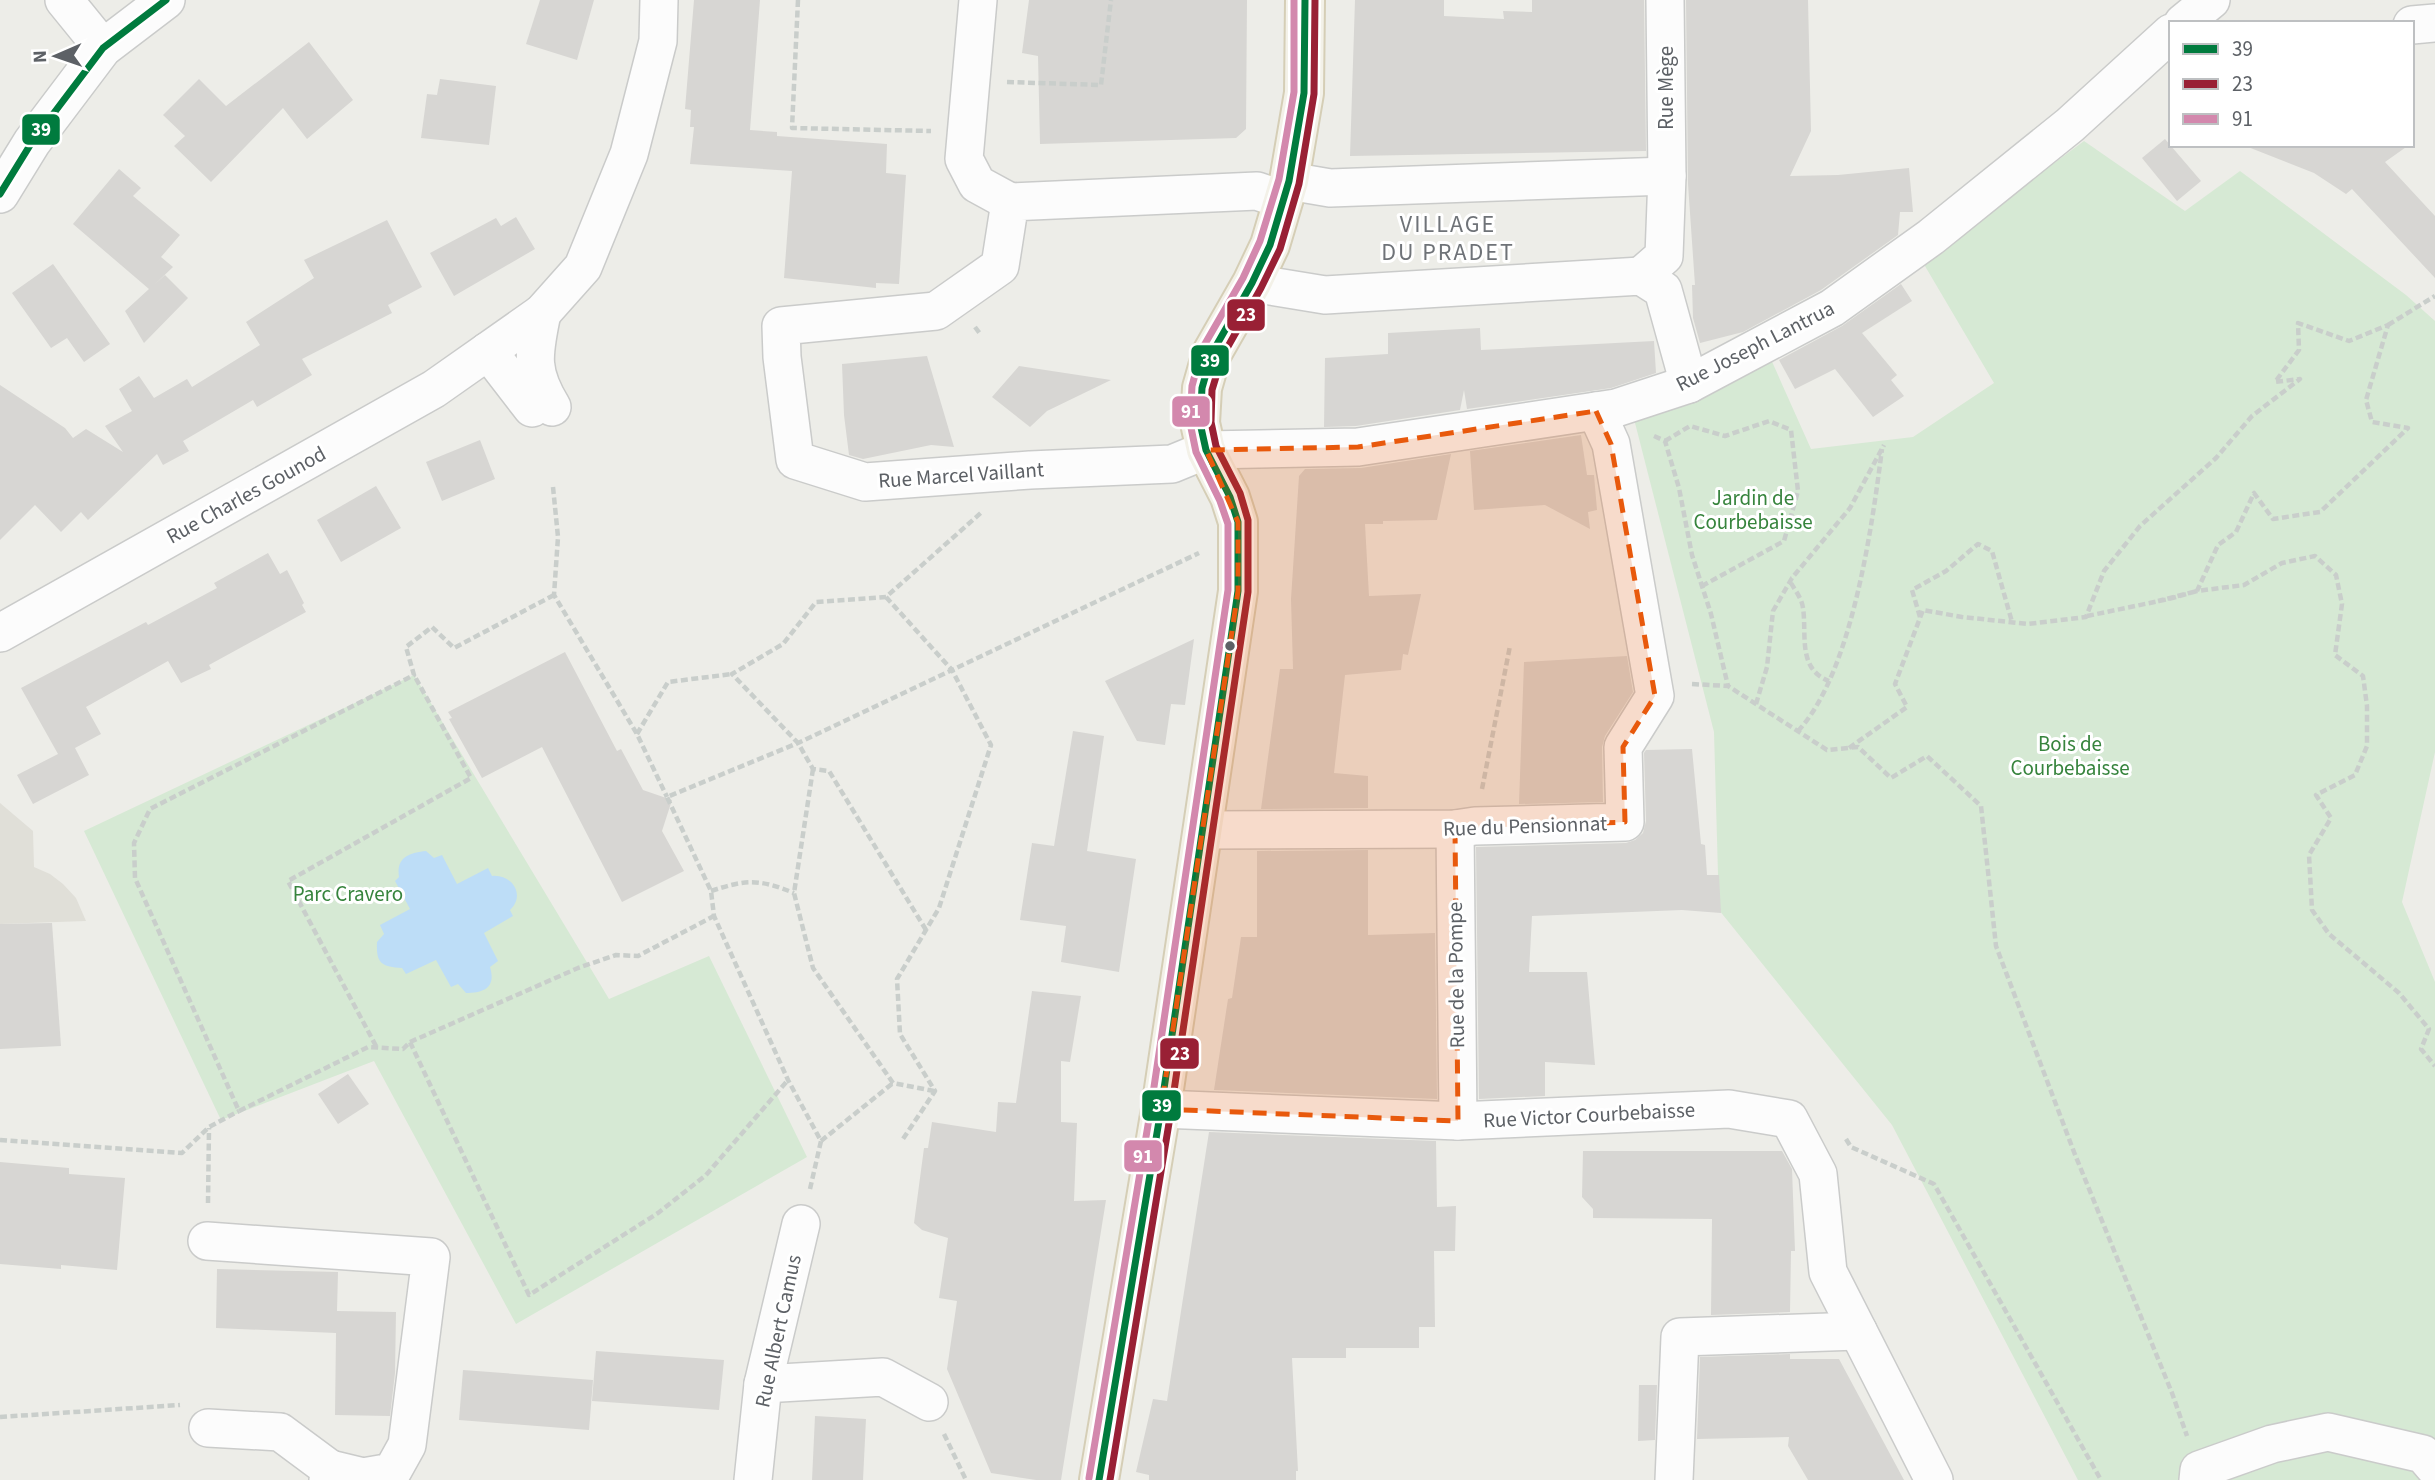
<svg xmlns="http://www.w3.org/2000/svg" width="2435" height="1480" viewBox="0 0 2435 1480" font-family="'Source Sans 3',sans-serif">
<rect width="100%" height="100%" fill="#edede8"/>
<polygon fill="#e0dfd8" points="0,803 33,831 34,867 50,874 63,884 76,898 86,921 0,924"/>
<g fill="#d6e9d4">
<polygon points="2084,141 2185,211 2240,171 2406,295 2435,321 2435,752 2402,902 2435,982 2435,1480 2078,1480 1892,1125 1719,910 1714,732 1633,415 1769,355 1811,449 1913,437 1994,383 1922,261"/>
<polygon points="414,675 609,999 709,956 807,1157 516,1324 374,1061 221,1120 84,831"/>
</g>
<path fill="#bdddf7" d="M426,851L434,858L442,855L457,884L488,868L492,876C512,874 526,895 510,910L513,916L484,933L498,961L490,967C496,987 485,993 466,993L458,984L451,987L436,960L406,974L402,968C381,967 376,963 377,942L384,934L380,925L410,909L395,881L399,877C396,857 409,853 426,851Z"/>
<g fill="#d7d6d3">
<polygon points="540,0 594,0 577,60 526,44"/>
<polygon points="694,0 760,0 750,130 777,132 777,136 887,144 886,173 906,175 899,284 876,283 876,288 784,278 792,171 690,164 694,127 690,127 691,110 685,109"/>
<polygon points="1029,0 1247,0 1246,129 1236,138 1040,144 1038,56 1022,53"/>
<polygon points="1355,0 1444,0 1444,16 1504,19 1503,11 1532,12 1532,0 1644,0 1646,151 1350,156"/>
<polygon points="1686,0 1808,0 1811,131 1790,176 1838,175 1909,168 1913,212 1900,212 1898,235 1821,290 1743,332 1700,343 1693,318 1692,285 1695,285 1688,184"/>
<polygon points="309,42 353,100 307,139 283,108 211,182 174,146 185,136 163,115 199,79 226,106"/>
<polygon points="440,79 496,86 489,145 421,138 427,94 437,95"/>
<polygon points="2165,139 2201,181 2177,201 2142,158"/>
<polygon points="2248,145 2409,145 2385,162 2435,216 2435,278 2352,189 2346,194 2314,173 2248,147"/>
<polygon points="119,169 141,188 133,196 180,235 161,257 173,267 154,285 165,275 188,298 144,343 125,311 149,289 73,224"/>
<polygon points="516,217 535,249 454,296 430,253 496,218 501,226"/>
<polygon points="387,220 422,287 388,305 392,313 302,359 312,375 257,407 253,400 183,441 189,451 163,465 157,454 88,520 81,512 61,532 35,505 0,540 0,385 65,428 73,438 86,429 123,452 105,426 132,411 119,389 139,376 154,398 187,379 192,387 260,345 246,322 314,278 304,260"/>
<polygon points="53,264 110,344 84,362 67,338 51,348 12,293"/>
<polygon points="1901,284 1912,301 1862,333 1897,375 1891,380 1904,396 1873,417 1835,369 1795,389 1779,360 1842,326"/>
<polygon points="1480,328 1481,350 1654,341 1656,373 1611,388 1467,409 1464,390 1460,410 1356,426 1324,427 1325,358 1388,354 1388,333"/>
<polygon points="927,356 954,447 931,445 863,459 849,455 844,415 842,364"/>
<polygon points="1019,366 1111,380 1047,411 1030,427 992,397"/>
<polygon points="1581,435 1587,475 1594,475 1597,510 1588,512 1590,529 1545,505 1474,510 1470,451"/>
<polygon points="480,440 495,479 442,501 426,462"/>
<polygon points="1451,454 1437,520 1383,521 1383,524 1365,524 1369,596 1421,594 1408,655 1403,654 1401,670 1345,675 1334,773 1368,776 1368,808 1261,809 1280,669 1293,669 1291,599 1299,476 1305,469 1361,468"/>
<polygon points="376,486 401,528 341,562 317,520"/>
<polygon points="268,553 280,574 287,570 304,603 302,605 306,612 209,665 211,669 181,683 168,661 86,707 101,734 75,748 89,775 33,804 17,775 58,754 21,688 146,622 148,625 217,588 214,583"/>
<polygon points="1194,639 1185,705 1171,704 1165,745 1137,741 1105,681"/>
<polygon points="565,652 617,751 621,749 643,790 672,800 662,831 684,871 622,902 542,747 482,778 449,719 452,718 448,712"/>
<polygon points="1627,656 1633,692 1605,736 1602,747 1603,802 1519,804 1524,662"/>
<polygon points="1073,731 1104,736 1087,851 1136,859 1119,972 1061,962 1066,926 1020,920 1032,843 1054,846"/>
<polygon points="1692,749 1701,844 1705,845 1707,875 1719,875 1721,913 1682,910 1532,916 1529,972 1587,972 1595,1065 1545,1062 1545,1096 1479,1099 1476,847 1626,843 1635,840 1643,833 1646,821 1644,753 1646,750"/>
<polygon points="1368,850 1368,935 1435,933 1437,1099 1214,1090 1228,999 1232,998 1241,937 1257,937 1257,851"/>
<polygon points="52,923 61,1046 0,1049 0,924"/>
<polygon points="1032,991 1081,996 1070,1062 1061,1061 1061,1122 1077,1123 1074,1201 1106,1200 1061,1480 1036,1480 991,1473 947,1369 957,1301 939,1298 948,1238 922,1230 914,1223 924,1148 928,1148 932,1122 996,1132 998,1102 1016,1103"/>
<polygon points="348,1074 369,1104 338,1124 318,1094"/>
<polygon points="1209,1132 1436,1141 1437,1207 1456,1206 1455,1251 1434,1251 1435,1327 1419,1327 1419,1348 1346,1348 1346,1358 1292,1358 1298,1471 1296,1471 1296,1480 1149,1480 1149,1475 1136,1472 1153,1399 1167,1401"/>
<polygon points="1583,1151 1782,1151 1792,1169 1795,1251 1791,1251 1790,1312 1711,1315 1712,1219 1593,1218 1593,1209 1582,1197"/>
<polygon points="0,1162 69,1168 69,1174 125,1178 117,1270 61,1265 61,1269 0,1264"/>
<polygon points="217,1269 338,1272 337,1311 396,1312 395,1373 390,1416 335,1415 336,1333 216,1328"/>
<polygon points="596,1351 724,1360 719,1410 592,1401"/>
<polygon points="1790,1354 1790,1359 1839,1359 1904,1480 1808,1480 1788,1446 1789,1437 1697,1439 1700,1357"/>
<polygon points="463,1370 593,1380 589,1430 459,1420"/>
<polygon points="1639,1385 1657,1385 1655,1440 1638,1441"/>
<polygon points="815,1416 866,1419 863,1480 812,1480"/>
</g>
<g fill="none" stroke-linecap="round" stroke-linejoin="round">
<g stroke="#cacbca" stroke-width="40">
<g id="minor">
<polyline points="64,0 103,48"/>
<polyline points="978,0 964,159 977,184 1010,202"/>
<polyline points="2183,23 2211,0"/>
<polyline points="2412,25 2435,23"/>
<polyline points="1289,181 1330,188 1667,176"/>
<polyline points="0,194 32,142 103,48 166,0"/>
<polyline points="1283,200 1257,191 1010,202 1000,266 936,311 781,326 782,357 795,460 865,482 1030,470 1172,464 1206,450 1358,447 1616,408 1689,384 1832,308 1931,237 2070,125 2171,33"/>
<polyline points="1641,276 1664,256 1667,176 1665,0"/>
<polyline points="1252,283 1325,295 1641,276 1663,290 1689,384"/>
<path d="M542,313C534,353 529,370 552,407"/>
<polyline points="488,351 532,408"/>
<polyline points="0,633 434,389 542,313 583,267 629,154 658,41 659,0"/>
<polyline points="1455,829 1458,1121"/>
<polyline points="1203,830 1455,829 1475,826 1625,822 1623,747 1655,696 1611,444 1596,411"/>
<polyline points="1161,1109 1458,1121 1729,1109 1789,1119 1818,1174 1828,1272 1934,1480"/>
<polyline points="207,1241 431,1257 407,1445 392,1472 363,1477 330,1469"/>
<polyline points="763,1384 883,1377 929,1402"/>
<polyline points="208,1428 280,1432 330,1469 328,1480"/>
<polyline points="753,1480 763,1384 801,1224"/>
<polyline points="1674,1480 1680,1337 1858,1331"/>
<polyline points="2198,1480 2199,1470 2272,1444 2328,1432 2423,1454 2435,1468"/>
</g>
</g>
<g stroke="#d5ceb6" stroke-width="42">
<polyline id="major" points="1099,1480 1161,1109 1238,591 1238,522 1230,497 1206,450 1200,423 1202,388 1212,353 1252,283 1270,245 1289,181 1304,93 1305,0"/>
</g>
<g stroke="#c9cecb" stroke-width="4.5" stroke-dasharray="7 3.5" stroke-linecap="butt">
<polyline points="798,0 792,128 931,131"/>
<polyline points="1007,82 1101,85 1111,0"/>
<polyline points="2388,325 2435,296"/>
<polyline points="975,327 981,335"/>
<polyline points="1654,436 1665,441 1679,488 1692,555 1711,614 1728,686"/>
<polyline points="1665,441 1690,426 1725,436 1769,421 1791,430 1798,491 1784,541 1702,586"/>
<polyline points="553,487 558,537 554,595 637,734 667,797"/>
<path d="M1791,583C1795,590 1802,599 1803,608C1807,634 1797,669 1829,681"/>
<polyline points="554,595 454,648 432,627 406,647 414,675 150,809 134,843 135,878 239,1111 368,1047 403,1049 410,1042 529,1295 658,1213 706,1175 788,1080"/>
<polyline points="886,597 952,670 991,745 939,908 897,979 900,1034 935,1091 903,1139"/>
<polyline points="2087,616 2169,599 2197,591 2158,601"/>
<polyline points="1920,617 1912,590 1946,571 1978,544 1992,551 2012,622"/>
<polyline points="1692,684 1728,686 1827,750 1858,747 1891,778 1927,756 1981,806 1996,946 2074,1152 2172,1393 2187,1436"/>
<polyline points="1756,704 1767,667 1773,611 1792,578 1850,508 1884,445"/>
<path d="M1798,731C1852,673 1872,527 1882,449"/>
<polyline points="637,734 668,682 732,674"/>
<polyline points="1849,748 1907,707 1895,684 1923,610 1962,617 2028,624 2086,617 2104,571 2140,526 2216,458 2252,416 2300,379 2275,382 2299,350 2298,323 2349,341 2388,325 2366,400 2372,422 2408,428 2320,512 2273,519 2254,493 2236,532 2218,545 2197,591 2244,585 2282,563 2315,556 2336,575 2342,604 2335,655 2363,676 2367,706 2367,746 2355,775 2316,795 2331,818 2309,855 2312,910 2329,934 2399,993 2429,1029 2421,1049 2435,1066"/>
<polyline points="813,769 794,893 813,968 893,1083 934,1091"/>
<polyline points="1482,789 1510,646"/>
<path d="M711,891C747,879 759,879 794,893"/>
<polyline points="926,930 829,771 813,769 798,743 732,674 783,644 816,602 886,597 983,511"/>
<polyline points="410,1042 578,968 616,955 638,956 714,916"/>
<polyline points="376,1046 288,881 471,778 414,675"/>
<polyline points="1846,1139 1851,1147 1934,1184 2101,1480"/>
<polyline points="0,1140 182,1153 209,1127 239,1111"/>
<polyline points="821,1141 893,1083"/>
<polyline points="810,1189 821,1141 788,1080 714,916 711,891 667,797 798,743 1199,553"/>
<polyline points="208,1203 209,1128"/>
<polyline points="0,1417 180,1405"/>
<polyline points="944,1434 966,1480"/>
</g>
<use href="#minor" stroke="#fcfcfc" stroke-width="37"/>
<use href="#major" stroke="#f3f1e8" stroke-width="38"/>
<g stroke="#fff" stroke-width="12">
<g id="bus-1">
<polyline points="0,194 32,142 103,48 166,0"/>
<polyline points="1099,1480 1161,1109 1238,591 1238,522 1230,497 1206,450 1200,423 1202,388 1212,353 1252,283 1270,245 1289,181 1304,93 1305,0"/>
</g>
</g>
<g stroke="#fff" stroke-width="12">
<polyline id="bus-2" points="1110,1480 1171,1111 1248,592 1248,520 1240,493 1216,446 1211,422 1212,390 1222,357 1261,288 1280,249 1299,184 1314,94 1315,0"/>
</g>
<g stroke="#fff" stroke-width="12">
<polyline id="bus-3" points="1089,1478 1151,1107 1228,590 1228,524 1220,501 1196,452 1190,423 1192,386 1202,349 1243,278 1260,241 1279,179 1294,92 1294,0"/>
</g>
<use href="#bus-1" stroke="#007b3e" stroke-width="7"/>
<use href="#bus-2" stroke="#992035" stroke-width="7"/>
<use href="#bus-3" stroke="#d388ad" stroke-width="7"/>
</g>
<path fill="#e8590c" fill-opacity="0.2" stroke="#e8590c" stroke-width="5" stroke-dasharray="14 9" stroke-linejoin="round" d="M1596,411L1611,444L1655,696L1623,747L1625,822L1455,829L1458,1121L1161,1109L1238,591V522L1206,450L1358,447Z"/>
<circle fill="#5d6166" stroke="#fff" stroke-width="2.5" cx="1230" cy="646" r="6"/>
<g text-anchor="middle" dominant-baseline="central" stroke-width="6" stroke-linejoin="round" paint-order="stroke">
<g font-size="21" fill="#5d6166" stroke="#fff">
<text transform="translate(1666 88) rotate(-90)">Rue Mège</text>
<text transform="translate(1755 346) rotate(-27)">Rue Joseph Lantrua</text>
<text transform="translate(961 475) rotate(-4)">Rue Marcel Vaillant</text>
<text transform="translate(246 495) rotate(-29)">Rue Charles Gounod</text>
<text transform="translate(1525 826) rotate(-2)">Rue du Pensionnat</text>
<text transform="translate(1456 975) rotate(-91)">Rue de la Pompe</text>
<text transform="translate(1589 1115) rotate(-3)">Rue Victor Courbebaisse</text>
<text transform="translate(778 1331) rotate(-78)">Rue Albert Camus</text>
</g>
<g font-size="21" fill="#37843d" stroke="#fff">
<text x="1753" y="498">Jardin de<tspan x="1753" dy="24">Courbebaisse</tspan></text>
<text x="2070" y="744">Bois de<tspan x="2070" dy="24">Courbebaisse</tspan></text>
<text x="348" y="894">Parc Cravero</text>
</g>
<g font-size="24" letter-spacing="2" fill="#6f7378" stroke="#fff">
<text x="1448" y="224">VILLAGE<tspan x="1448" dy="28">DU PRADET</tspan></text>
</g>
</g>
<g stroke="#fff" stroke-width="2.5">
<rect x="21" y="113" width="40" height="33" rx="7" fill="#007b3e"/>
<rect x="1226" y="298" width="40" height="34" rx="7" fill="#992035"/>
<rect x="1190" y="344" width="40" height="33" rx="7" fill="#007b3e"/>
<rect x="1171" y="395" width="40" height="33" rx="7" fill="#d388ad"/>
<rect x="1159" y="1037" width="41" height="33" rx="7" fill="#992035"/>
<rect x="1141" y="1089" width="41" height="33" rx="7" fill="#007b3e"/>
<rect x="1123" y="1139" width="40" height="34" rx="7" fill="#d388ad"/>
</g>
<g font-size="19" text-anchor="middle" font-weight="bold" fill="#fff">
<text x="41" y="136">39</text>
<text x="1246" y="321">23</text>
<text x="1210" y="367">39</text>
<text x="1191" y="418">91</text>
<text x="1180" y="1060">23</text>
<text x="1162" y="1112">39</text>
<text x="1143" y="1163">91</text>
</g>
<rect x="2169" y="21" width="245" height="126" fill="#ffffff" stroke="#bec0c2" stroke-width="2"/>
<rect x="2183" y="44" width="35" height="10" fill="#007b3e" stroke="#bec0c2" stroke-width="2"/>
<text x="2232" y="56" font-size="21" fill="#5d6166">39</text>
<rect x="2183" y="79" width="35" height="10" fill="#992035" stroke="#bec0c2" stroke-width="2"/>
<text x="2232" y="91" font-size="21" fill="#5d6166">23</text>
<rect x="2183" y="114" width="35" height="10" fill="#d388ad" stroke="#bec0c2" stroke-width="2"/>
<text x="2232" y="126" font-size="21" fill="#5d6166">91</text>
<g transform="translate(56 56) rotate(268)" stroke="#ffffff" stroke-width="5" paint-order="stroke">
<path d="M0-5L12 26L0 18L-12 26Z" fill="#5d6166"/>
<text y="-10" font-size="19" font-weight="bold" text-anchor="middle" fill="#5d6166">N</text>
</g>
</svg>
